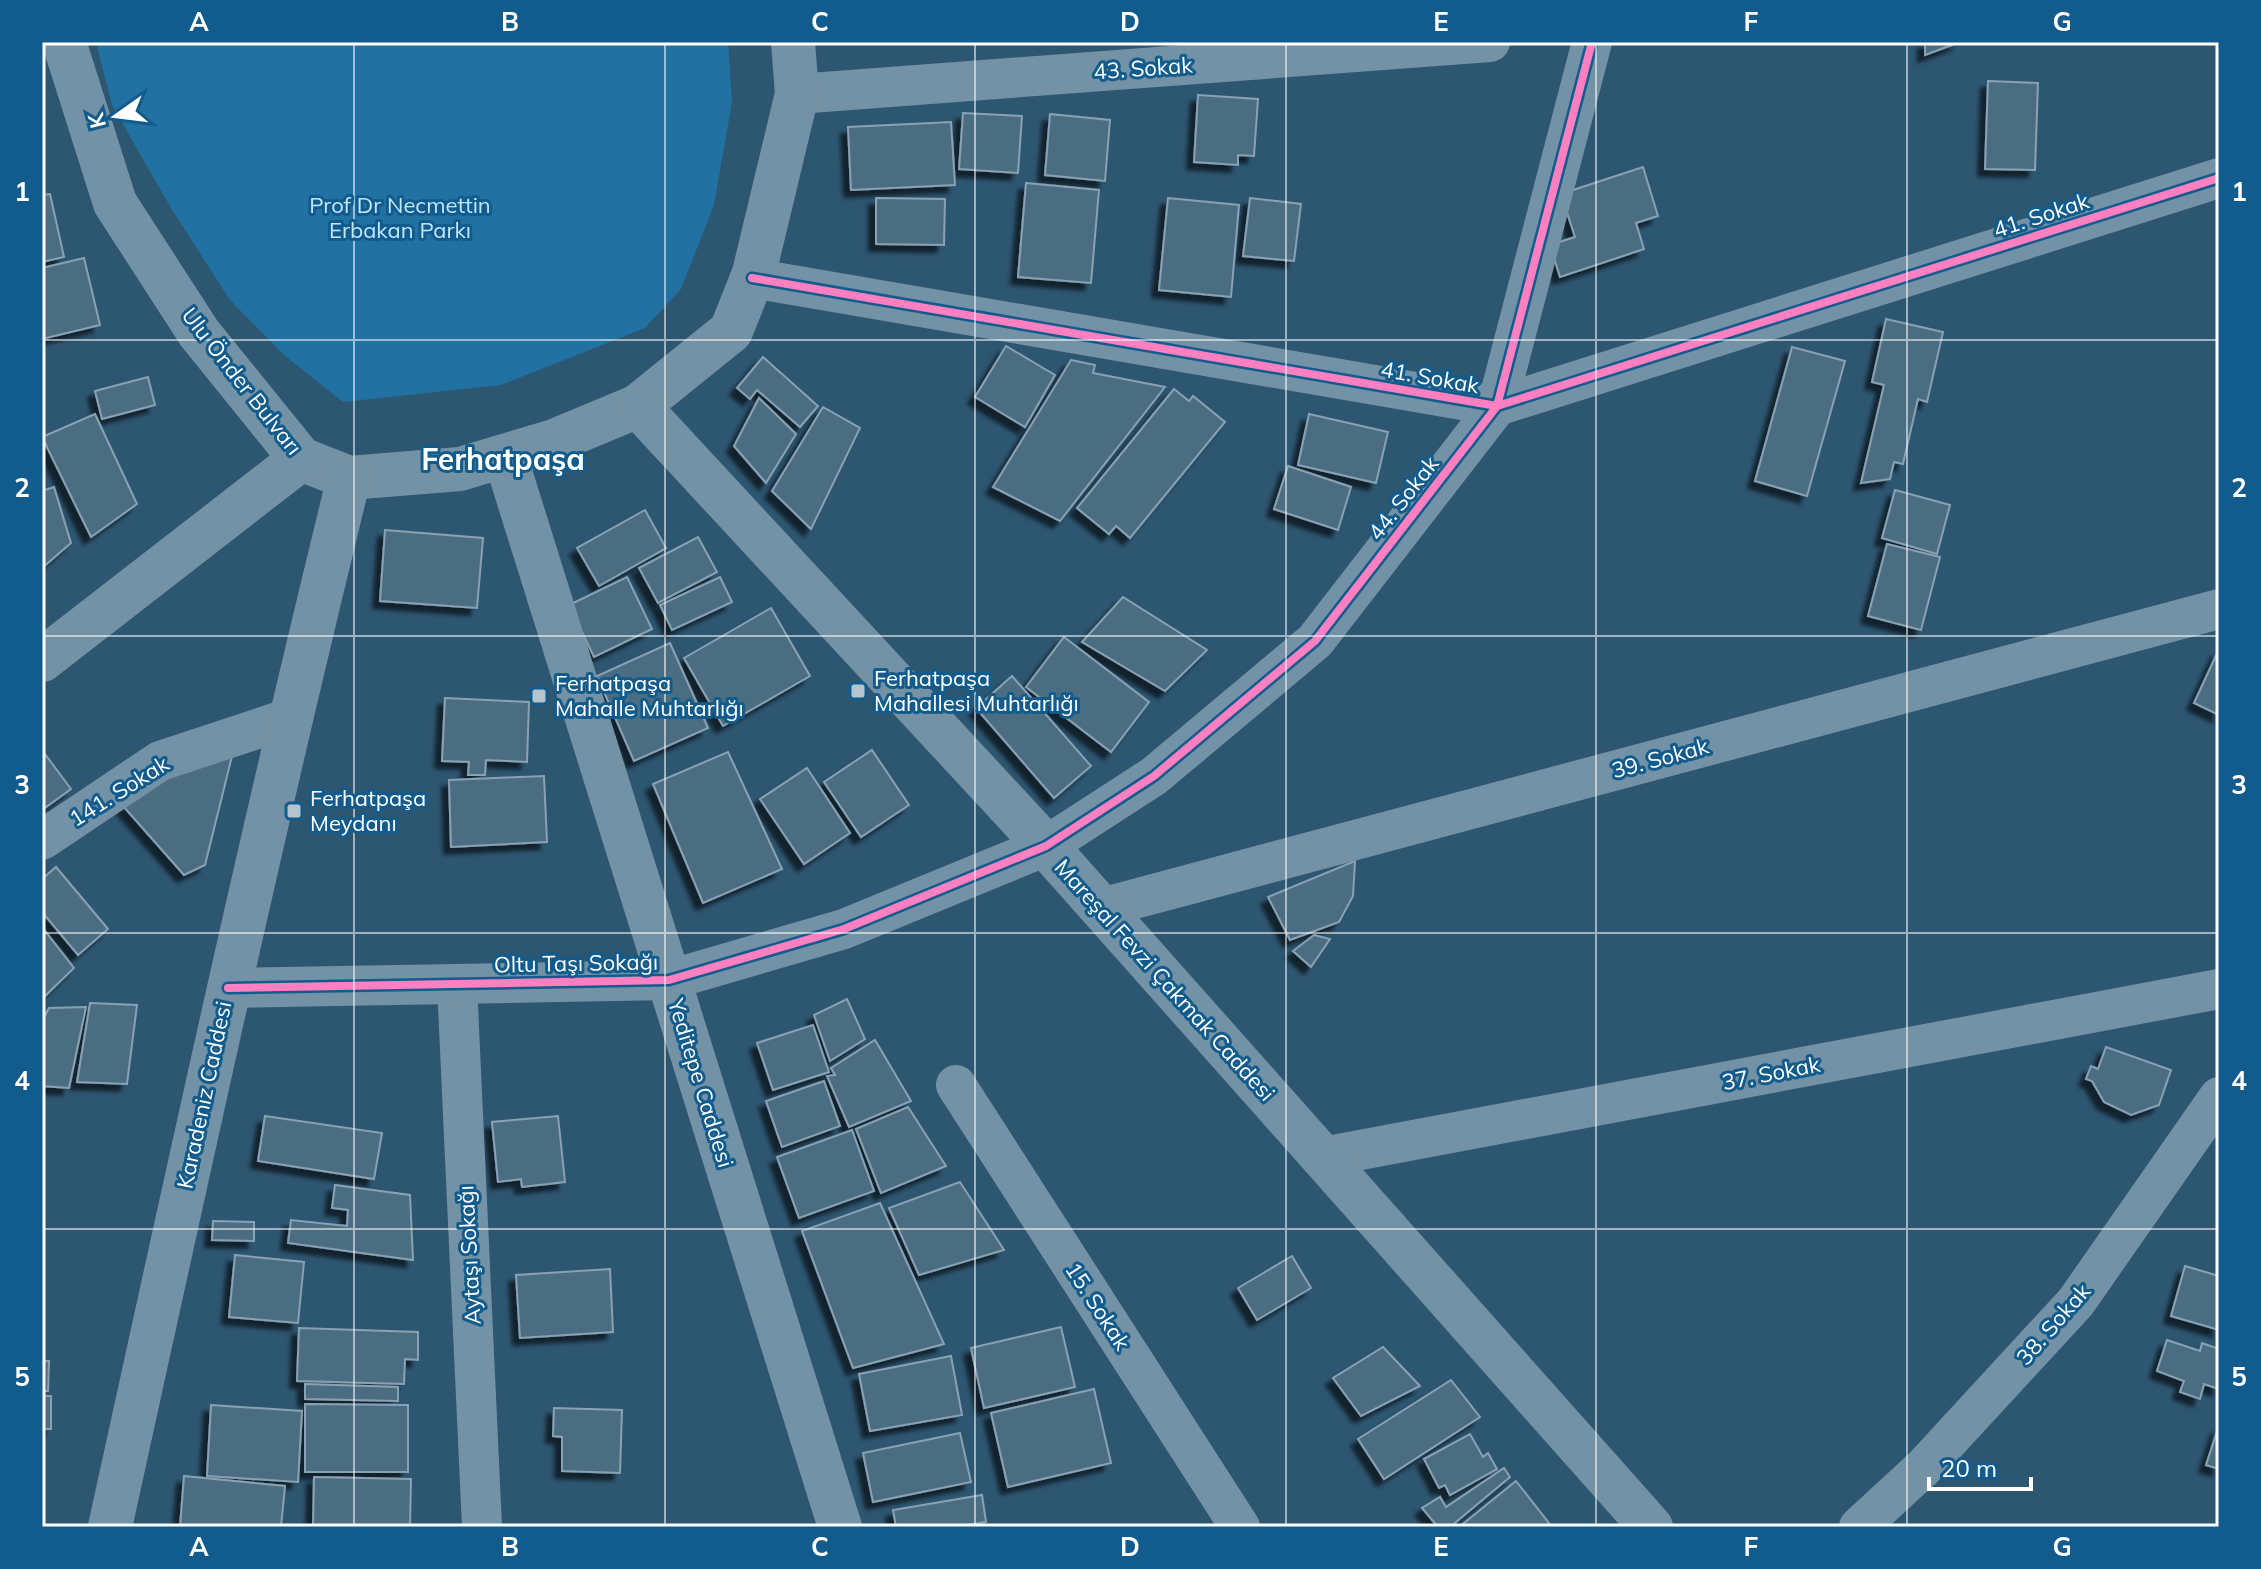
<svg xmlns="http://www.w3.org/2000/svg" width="2261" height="1569" viewBox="0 0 2261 1569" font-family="Mulish,sans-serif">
<defs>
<filter id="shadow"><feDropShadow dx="-7" dy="7" stdDeviation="2" flood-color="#0009"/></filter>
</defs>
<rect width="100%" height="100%" fill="#2d5671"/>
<polygon fill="#2172a3" points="96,42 728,42 732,102 714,205 681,289 645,328 501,385 343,402 284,355 230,300 171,208 112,105"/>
<g fill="#4c6d82" stroke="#89a2b3" stroke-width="2" filter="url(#shadow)">
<polygon points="1925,42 1960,42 1925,55"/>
<polygon points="1988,81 2038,83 2035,170 1985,169"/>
<polygon points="1198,95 1258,99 1254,156 1238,155 1238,165 1194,162"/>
<polygon points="963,113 1022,116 1018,173 959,169"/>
<polygon points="1050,114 1110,120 1105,181 1045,175"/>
<polygon points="951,122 955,185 851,190 848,127"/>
<polygon points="1643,167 1658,216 1636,223 1644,249 1560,277 1550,245 1575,237 1561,194"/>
<polygon points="1026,183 1099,190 1091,283 1018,277"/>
<polygon points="50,194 64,257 42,262 42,195"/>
<polygon points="876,198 945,199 944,245 876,244"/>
<polygon points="1168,198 1239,205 1231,297 1159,290"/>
<polygon points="1250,198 1301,204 1294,261 1243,256"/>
<polygon points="84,258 100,325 42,339 42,268"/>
<polygon points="1886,319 1943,332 1927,402 1918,399 1903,464 1894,462 1890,479 1861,483 1884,385 1872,382"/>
<polygon points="1006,346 1055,375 1025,427 975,397"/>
<polygon points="1792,347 1845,361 1807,496 1755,481"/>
<polygon points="763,357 818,406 800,427 757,390 750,399 737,388"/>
<polygon points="1071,360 1095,365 1093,373 1165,387 1060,521 993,487"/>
<polygon points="148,377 155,405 102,419 95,391"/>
<polygon points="1174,389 1189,401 1193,396 1225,422 1130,538 1116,526 1109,534 1077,508"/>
<polygon points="759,398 796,434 766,483 734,446"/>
<polygon points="823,407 860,428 811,529 772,491"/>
<polygon points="95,414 137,504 91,537 42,437"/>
<polygon points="1309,414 1388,432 1376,483 1298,465"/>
<polygon points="1288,466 1351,487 1338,530 1274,509"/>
<polygon points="54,487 71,543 42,568 42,491"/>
<polygon points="1895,490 1950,505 1937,554 1882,538"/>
<polygon points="645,510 666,548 599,586 577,548"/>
<polygon points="385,530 483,538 477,608 380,601"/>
<polygon points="698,537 717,572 658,603 639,568"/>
<polygon points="1887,544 1940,557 1921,630 1868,616"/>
<polygon points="627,577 652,629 594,657 569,605"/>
<polygon points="720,577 732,602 672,630 660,605"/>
<polygon points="1123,597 1207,650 1165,691 1082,642"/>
<polygon points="771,608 810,676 723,726 684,658"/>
<polygon points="1064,637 1149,702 1111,752 1026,687"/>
<polygon points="670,643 708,728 634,761 597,676"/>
<polygon points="2219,649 2219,715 2194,703"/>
<polygon points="1012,676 1091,766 1054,798 976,708"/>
<polygon points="445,698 529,702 527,762 486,760 485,775 468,775 469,762 442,761"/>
<polygon points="235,744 205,865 184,875 123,806 215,747"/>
<polygon points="42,750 71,789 42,810"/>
<polygon points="872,750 909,805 861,837 824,782"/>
<polygon points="728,752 782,869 703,903 653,784"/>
<polygon points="807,768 850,833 804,864 760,799"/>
<polygon points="544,776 547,842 451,847 449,780"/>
<polygon points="1355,861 1353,896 1339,922 1290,940 1268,897"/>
<polygon points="56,867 108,929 78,955 42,912 42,879"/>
<polygon points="42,927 74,968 43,998 42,997"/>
<polygon points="1314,935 1330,939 1311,967 1293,951"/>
<polygon points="847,999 865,1039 830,1061 814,1015"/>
<polygon points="90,1003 137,1005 127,1084 77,1082"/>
<polygon points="86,1007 69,1088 42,1086 42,1021 49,1008"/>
<polygon points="813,1025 829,1072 773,1090 757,1043"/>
<polygon points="875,1040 911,1101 849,1127 827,1076 835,1075 831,1068"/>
<polygon points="2106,1047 2171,1070 2159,1105 2131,1115 2104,1102 2092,1081 2086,1079 2091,1066 2098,1069"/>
<polygon points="824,1081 840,1126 782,1147 766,1101"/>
<polygon points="908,1107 946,1166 881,1193 856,1129"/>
<polygon points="265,1116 382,1133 374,1179 258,1161"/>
<polygon points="558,1116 565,1182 522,1187 521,1179 498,1182 492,1122"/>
<polygon points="852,1130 874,1191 799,1218 777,1157"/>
<polygon points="960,1182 1004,1250 919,1275 889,1208"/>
<polygon points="335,1185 410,1195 413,1260 288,1243 291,1220 347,1226 348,1210 332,1208"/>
<polygon points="880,1203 944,1344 853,1368 802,1231"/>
<polygon points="213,1221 254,1222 254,1241 212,1240"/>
<polygon points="235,1255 304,1262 298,1323 229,1317"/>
<polygon points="1292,1256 1311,1288 1257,1320 1238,1288"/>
<polygon points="2185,1266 2219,1276 2219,1330 2171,1316"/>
<polygon points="610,1269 613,1332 520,1338 516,1275"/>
<polygon points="1061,1327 1075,1387 984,1408 971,1348"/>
<polygon points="299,1328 418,1332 418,1360 405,1359 404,1384 297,1381"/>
<polygon points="2167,1340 2200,1351 2202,1343 2219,1349 2219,1389 2204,1384 2200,1399 2180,1392 2184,1381 2157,1371"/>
<polygon points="1383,1347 1420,1386 1361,1416 1333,1378"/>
<polygon points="951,1356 962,1415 870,1431 859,1374"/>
<polygon points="42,1361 49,1361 48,1391 42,1391"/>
<polygon points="1451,1380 1480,1417 1384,1479 1358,1439"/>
<polygon points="305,1384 398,1387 398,1401 305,1399"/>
<polygon points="1094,1389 1111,1463 1008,1487 991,1413"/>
<rect x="42" y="1396" width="9" height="33"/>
<polygon points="305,1404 408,1405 408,1472 305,1472"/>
<polygon points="211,1405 302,1411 298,1482 207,1476"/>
<polygon points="554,1408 622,1410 620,1473 562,1471 562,1437 553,1436"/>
<polygon points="2219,1425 2219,1469 2206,1465"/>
<polygon points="960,1433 971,1482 873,1502 863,1453"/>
<polygon points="1470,1434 1483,1457 1488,1453 1497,1469 1450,1495 1445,1485 1439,1488 1424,1459"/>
<polygon points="1504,1468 1510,1477 1450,1527 1438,1527 1422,1508 1440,1497 1446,1507"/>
<polygon points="184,1476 285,1486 281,1527 180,1527"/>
<polygon points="314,1477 411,1479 410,1527 313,1527"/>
<polygon points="1516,1481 1552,1527 1459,1527"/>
<polygon points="982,1495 986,1522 955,1527 896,1527 893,1510"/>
</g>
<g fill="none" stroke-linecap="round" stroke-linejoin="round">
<g stroke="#7492a5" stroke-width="40">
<polyline points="797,94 1490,42"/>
<polyline points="752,278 1497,406 2219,178"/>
<polyline points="42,840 160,761 290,718"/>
<polyline points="1101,908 2219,609"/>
<polyline points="457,984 482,1527"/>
<polyline points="228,988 669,980 844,929 1046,846 1154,776 1315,641 1497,406 1592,42"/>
<polyline points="956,1085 1240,1527"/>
<polyline points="1323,1157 2219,989"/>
<polyline points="1859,1527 1923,1468 2076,1302 2219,1097"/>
</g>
<g stroke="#7492a5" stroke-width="44">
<polyline points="64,42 115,203 199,333 301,459 349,478 460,469 554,441 638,406 731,331 754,273 797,94 793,42"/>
<polyline points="638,406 1046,846 1651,1527"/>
<polyline points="505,456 840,1527"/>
<polyline points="42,660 301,459"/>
<path d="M110,1527C187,1176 263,826 349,478"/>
</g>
<g stroke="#115c8d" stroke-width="13">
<g id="cycleway">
<polyline points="752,278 1497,406 2219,178"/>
<polyline points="228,988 669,980 844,929 1046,846 1154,776 1315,641 1497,406 1592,42"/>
</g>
</g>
<use href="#cycleway" stroke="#ff80c0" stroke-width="8"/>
</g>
<path fill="none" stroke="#fff" stroke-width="2" stroke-opacity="0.55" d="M354,42V1527M665,42V1527M975,42V1527M1286,42V1527M1596,42V1527M1907,42V1527M42,340H2219M42,636H2219M42,933H2219M42,1229H2219"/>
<g fill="#b6c4cd" stroke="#115c8d" stroke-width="3">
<rect x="850" y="683" width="16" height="16" rx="4"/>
<rect x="531" y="688" width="16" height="16" rx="4"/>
<rect x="286" y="803" width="16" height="16" rx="4"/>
</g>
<g text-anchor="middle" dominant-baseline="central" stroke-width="6" stroke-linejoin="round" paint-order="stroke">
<g font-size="22" fill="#fff" stroke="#115c8d">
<text transform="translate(1143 68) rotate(-4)">43. Sokak</text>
<text transform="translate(2041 215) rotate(-18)">41. Sokak</text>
<text transform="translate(1430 377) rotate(10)">41. Sokak</text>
<text transform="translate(242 381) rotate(52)">Ulu Önder Bulvarı</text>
<text transform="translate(1403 498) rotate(-52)">44. Sokak</text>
<text transform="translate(1660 758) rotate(-15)">39. Sokak</text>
<text transform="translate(119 791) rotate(-32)">141. Sokak</text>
<text transform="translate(576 963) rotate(-1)">Oltu Taşı Sokağı</text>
<text transform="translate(1165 980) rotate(48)">Mareşal Fevzi Çakmak Caddesi</text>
<text transform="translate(1771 1073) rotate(-11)">37. Sokak</text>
<text transform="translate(701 1083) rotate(73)">Yeditepe Caddesi</text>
<text transform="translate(204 1095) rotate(-78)">Karadeniz Caddesi</text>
<text transform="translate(469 1255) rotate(-93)">Aytaşı Sokağı</text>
<text transform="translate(1098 1306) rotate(57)">15. Sokak</text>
<text transform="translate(2053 1324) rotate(-49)">38. Sokak</text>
</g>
<g font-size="22" fill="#c0e6fd" stroke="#115c8d">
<text x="400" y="205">Prof Dr Necmettin<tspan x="400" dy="25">Erbakan Parkı</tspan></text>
</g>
<g font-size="22" fill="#fff" stroke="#115c8d" text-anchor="start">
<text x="874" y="678">Ferhatpaşa<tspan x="874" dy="25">Mahallesi Muhtarlığı</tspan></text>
<text x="555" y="683">Ferhatpaşa<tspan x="555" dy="25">Mahalle Muhtarlığı</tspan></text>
<text x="310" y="798">Ferhatpaşa<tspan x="310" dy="25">Meydanı</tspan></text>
</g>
<g font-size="30" font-weight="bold" fill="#fff" stroke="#115c8d">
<text x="503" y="459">Ferhatpaşa</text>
</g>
</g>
<rect width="2261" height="1569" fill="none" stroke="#115c8d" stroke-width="88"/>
<g transform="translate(116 116) rotate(256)" stroke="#115c8d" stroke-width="6" paint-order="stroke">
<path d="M0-6L14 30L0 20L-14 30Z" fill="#ffffff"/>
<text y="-12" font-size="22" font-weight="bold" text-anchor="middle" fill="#ffffff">K</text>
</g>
<path d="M1929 1477v12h102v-12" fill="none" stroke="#ffffff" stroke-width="4"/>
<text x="1941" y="1477" font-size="24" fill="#ffffff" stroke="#115c8d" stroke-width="6" paint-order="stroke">20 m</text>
<rect x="44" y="44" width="2173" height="1481" fill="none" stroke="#fff" stroke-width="3"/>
<g font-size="26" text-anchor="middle" font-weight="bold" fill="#fff">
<text x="199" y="31">A</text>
<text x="510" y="31">B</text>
<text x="820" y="31">C</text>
<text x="1130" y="31">D</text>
<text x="1441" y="31">E</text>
<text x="1751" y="31">F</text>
<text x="2062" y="31">G</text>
<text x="22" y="201">1</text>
<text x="2239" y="201">1</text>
<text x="22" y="497">2</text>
<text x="2239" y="497">2</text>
<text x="22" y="794">3</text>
<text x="2239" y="794">3</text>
<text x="22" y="1090">4</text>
<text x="2239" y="1090">4</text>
<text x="22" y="1386">5</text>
<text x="2239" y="1386">5</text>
<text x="199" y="1556">A</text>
<text x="510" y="1556">B</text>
<text x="820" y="1556">C</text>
<text x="1130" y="1556">D</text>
<text x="1441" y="1556">E</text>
<text x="1751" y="1556">F</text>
<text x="2062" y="1556">G</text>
</g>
</svg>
